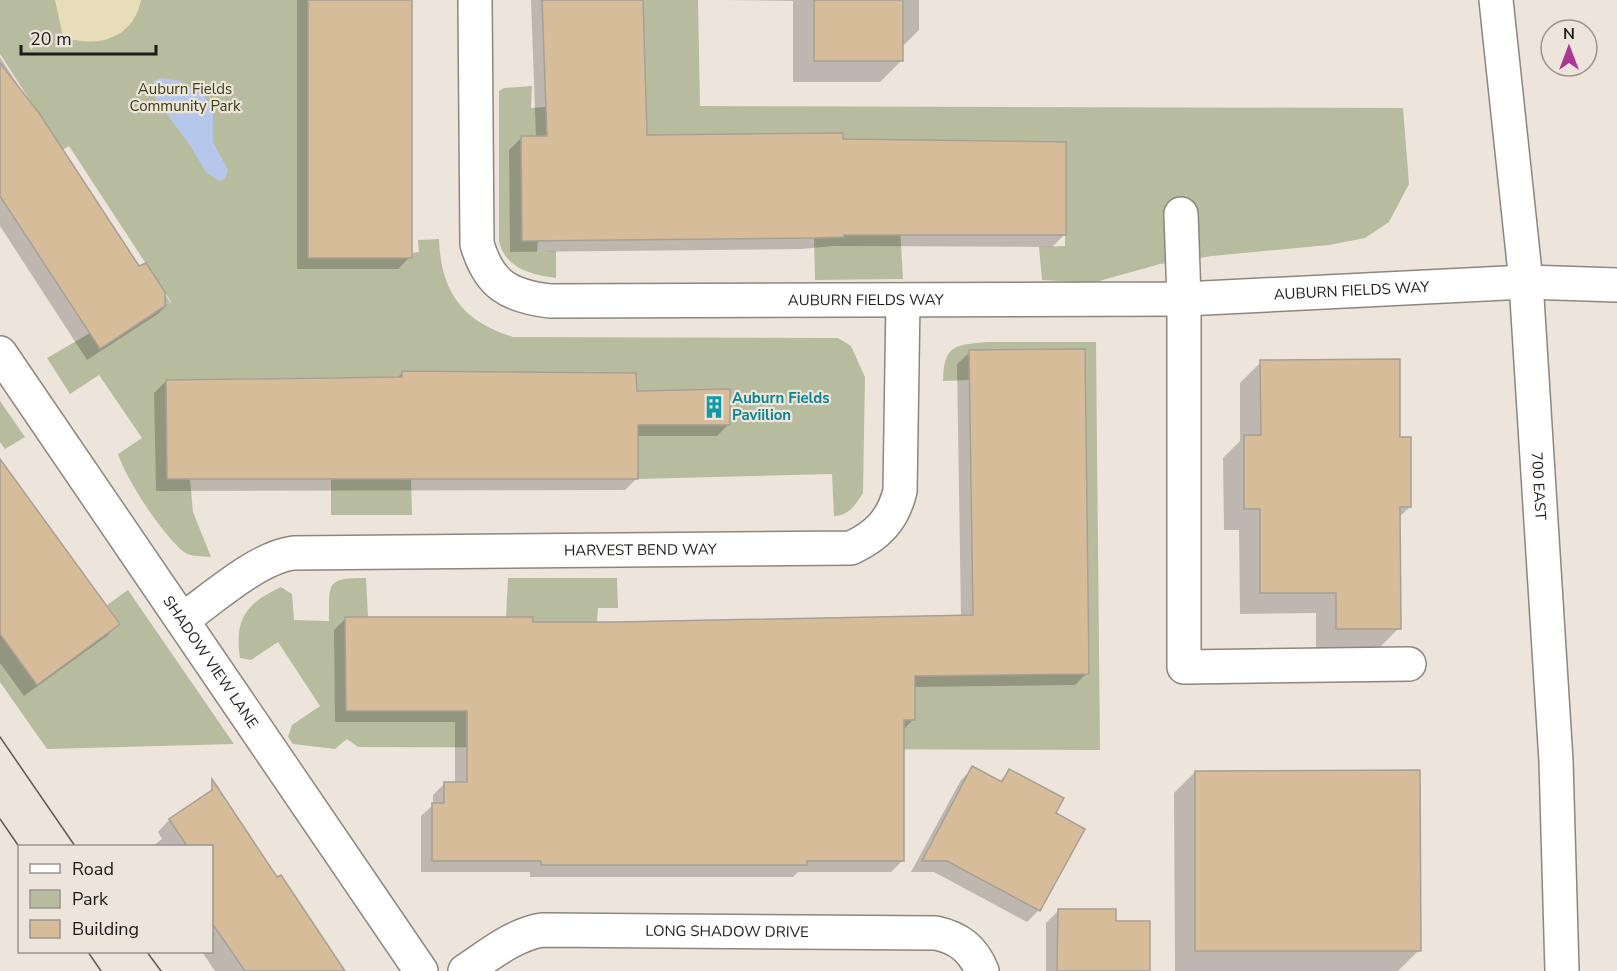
<svg xmlns="http://www.w3.org/2000/svg" width="1617" height="971" viewBox="0 0 1617 971" font-family="'Nunito Sans',sans-serif">
<rect width="100%" height="100%" fill="#ede5dc"/>
<g fill="#b8bc9f">
<path d="M0,0H308L412,253L419,252L418,240L439,239C441,292 462,321 513,337L838,338L851,346L865,377L863,493C856,504 849,516 834,516L832,474L638,479L636,373L402,371L403,480L411,479L412,515H331V477H359L358,377L169,380L167,479H190L193,512L211,557C203,556 190,557 184,552C163,536 126,479 118,454L142,438L99,375L70,394L47,358L90,333L100,349L171,302L69,146L0,190L38,113L0,54Z"/>
<path d="M643,0H698L700,106L1403,108L1409,184L1389,222L1365,238L1329,245L1212,256L1160,264L1092,283L1042,280L1039,247L1065,246L1066,142H895L903,279L815,280L814,238L844,237L843,133L521,136L522,241H538L537,252L556,251V278C531,275 505,268 499,241V91L504,88L532,86L531,108L546,107V114L646,111Z"/>
<path d="M987,342H1096L1100,750L358,747L347,739L335,749L293,744L288,737L292,725L320,706L278,642L251,660L240,658C234,619 246,603 281,587L292,594L294,620L329,621C330,584 324,578 366,578L368,617H345L346,710L533,711V617H506L508,578H617L618,608H598L597,622H584L915,720L914,627L973,675L1088,674L1085,349L969,350L970,380L943,381C944,345 954,345 987,342Z"/>
<polygon points="0,401 25,437 5,449 0,442"/>
<polygon points="128,590 234,744 47,749 0,682 0,634 37,685 120,624 107,605"/>
</g>
<path fill="#e7ddb8" d="M55,0H141C133,40 96,48 63,37Z"/>
<polygon fill="#b5c8ec" points="160,78 180,81 205,96 213,112 213,142 228,170 225,179 219,181 206,172 189,144 158,102 152,90 154,81"/>
<g fill="#0003">
<polygon points="297,0 410,0 410,257 398,269 297,269"/>
<polygon points="531,0 642,0 646,136 842,141 1064,235 1052,247 833,246 801,249 510,252 509,150 521,138 536,138"/>
<polygon points="725,0 919,0 919,30 901,48 901,61 880,82 793,82 793,1"/>
<polygon points="0,57 18,85 17,87 139,268 146,265 170,302 158,314 87,360 0,226"/>
<polygon points="970,352 1087,673 1075,685 913,687 914,719 903,730 903,860 891,872 798,872 793,877 530,877 530,872 421,872 421,816 433,805 433,795 445,783 455,783 455,722 335,722 334,630 346,618 532,623 961,617 957,364"/>
<polygon points="1261,362 1398,439 1410,507 1399,517 1399,628 1378,649 1316,649 1316,613 1240,614 1239,530 1224,530 1223,458 1240,441 1240,383"/>
<polygon points="402,373 729,424 717,436 637,436 637,478 625,490 156,491 154,393 166,381 397,378"/>
<polygon points="0,461 118,624 107,636 24,696 0,663"/>
<polygon points="973,768 999,782 1009,771 1054,814 1039,910 1027,922 934,872 911,872 961,780"/>
<polygon points="1195,772 1419,950 1398,971 1175,971 1174,793"/>
<polygon points="216,788 277,879 281,877 345,971 215,971 202,952 212,952 212,846 153,846 162,839 158,832 169,820"/>
<polygon points="1058,911 1114,923 1148,971 1046,971 1046,923"/>
</g>
<g fill="#d7bc9a" stroke="#a7a097" stroke-width="1.5">
<rect x="308" y="0" width="104" height="258"/>
<polygon points="542,0 643,0 647,135 843,133 843,139 1066,142 1066,235 844,235 844,237 814,238 522,241 521,136 547,136"/>
<rect x="814" y="0" width="89" height="61"/>
<polygon points="0,63 39,113 139,266 146,263 165,292 165,306 100,349 0,196"/>
<polygon points="1085,349 1089,674 915,676 915,720 904,720 904,861 807,861 807,865 541,865 541,861 432,861 432,803 444,803 444,782 467,782 467,711 346,711 345,617 533,617 533,622 618,622 973,615 969,350"/>
<polygon points="1400,359 1400,437 1411,437 1411,507 1400,507 1401,629 1336,629 1336,593 1260,593 1260,509 1244,509 1244,435 1261,435 1260,360"/>
<polygon points="402,371 636,373 637,391 730,389 730,425 638,425 638,479 167,479 166,380 402,377"/>
<polygon points="0,459 120,624 37,685 0,634"/>
<polygon points="972,766 1002,782 1009,769 1064,798 1056,813 1085,829 1040,911 947,861 922,861"/>
<polygon points="1420,770 1421,951 1195,951 1195,771"/>
<polygon points="212,779 277,877 281,875 345,971 245,971 212,923 212,846 187,846 169,819 212,790"/>
<polygon points="1058,909 1116,909 1116,921 1150,921 1150,971 1057,971"/>
</g>
<g fill="none" stroke-linecap="round" stroke-linejoin="round">
<g stroke="#8d867e" stroke-width="36">
<g id="minor">
<path id="s1" d="M475,0L477,244C489,285 509,296 550,301L1184,299L1526,282L1617,285"/>
<polyline points="1181,214 1184,299 1184,667 1409,664"/>
<path id="s2" d="M0,353L421,971"/>
<path id="s3" d="M182,620C212,599 257,558 293,553L851,548C877,536 893,520 900,491L903,301"/>
<path id="s4" d="M465,971C489,955 513,935 542,930L936,933C959,938 973,949 982,971"/>
</g>
</g>
<g stroke="#8d867e" stroke-width="36">
<g id="major">
<path id="s5" d="M1496,0L1526,282L1556,761L1562,971"/>
</g>
</g>
<use href="#minor" stroke="#fff" stroke-width="33"/>
<use href="#major" stroke="#fff" stroke-width="33"/>
<g stroke="#5e5954" stroke-width="1.5">
<polyline points="0,737 75,846"/>
<polyline points="0,819 20,848"/>
<polyline points="88,952 101,971"/>
<polyline points="147,952 161,971"/>
</g>
</g>
<defs>
<g id="building-bare" transform="scale(1.8)"><path d="M-4-6H4V6H1V3H-1V6H-4ZM-2.5-4.3h1.7v1.8h-1.7ZM.8-4.3h1.7v1.8H.8ZM-2.5-1h1.7V.8h-1.7ZM.8-1h1.7V.8H.8Z" fill="#0f9aa8" stroke="#ede5dc" stroke-width="2.5" paint-order="stroke"/></g>
</defs>
<g fill-rule="evenodd">
<use href="#building-bare" x="714" y="407"/>
</g>
<g text-anchor="middle" dominant-baseline="central" stroke-width="4.5" stroke-linejoin="round" paint-order="stroke">
<g font-size="15" fill="#393e0e" stroke="#ede5dc">
<text x="185" y="89">Auburn Fields<tspan x="185" dy="17">Community Park</tspan></text>
</g>
<g font-size="15" fill="#1e1b18" stroke="#ede5dc">
<text stroke="none"><textPath href="#s1" startOffset="1146">AUBURN FIELDS WAY</textPath></text>
<text stroke="none"><textPath href="#s1" startOffset="660">AUBURN FIELDS WAY</textPath></text>
<text stroke="none"><textPath href="#s5" startOffset="488">700 EAST</textPath></text>
<text stroke="none"><textPath href="#s3" startOffset="478">HARVEST BEND WAY</textPath></text>
<text stroke="none"><textPath href="#s2" startOffset="374">SHADOW VIEW LANE</textPath></text>
<text stroke="none"><textPath href="#s4" startOffset="273">LONG SHADOW DRIVE</textPath></text>
</g>
<g font-size="15" font-weight="bold" fill="#0d838f" stroke="#ede5dc" text-anchor="start">
<text x="732" y="398">Auburn Fields<tspan x="732" dy="17">Paviilion</tspan></text>
</g>
</g>
<rect x="18" y="845" width="195" height="108" fill="#ede5dc" stroke="#9a948e" stroke-width="1.5"/>
<rect x="30" y="864" width="30" height="9" fill="#ffffff" stroke="#9a948e" stroke-width="1.5"/>
<text x="72" y="875" font-size="18" fill="#1e1b18">Road</text>
<rect x="30" y="890" width="30" height="18" fill="#b8bc9f" stroke="#9a948e" stroke-width="1.5"/>
<text x="72" y="905" font-size="18" fill="#1e1b18">Park</text>
<rect x="30" y="920" width="30" height="18" fill="#d7bc9a" stroke="#9a948e" stroke-width="1.5"/>
<text x="72" y="935" font-size="18" fill="#1e1b18">Building</text>
<g transform="translate(1569 48)"><circle r="28" fill="#ede5dc" stroke="#9a948e" stroke-width="1.5"/>
<path d="M0-4.5L10 22L0 15L-10 22Z" fill="#aa3791"/>
<text y="-9" font-size="16" font-weight="bold" text-anchor="middle" fill="#1e1b18">N</text>
</g>
<path d="M21 45v9h135v-9" fill="none" stroke="#1e1b18" stroke-width="3"/>
<text x="30" y="45" font-size="18" fill="#1e1b18" stroke="#ede5dc" stroke-width="4.5" paint-order="stroke">20 m</text>
</svg>
